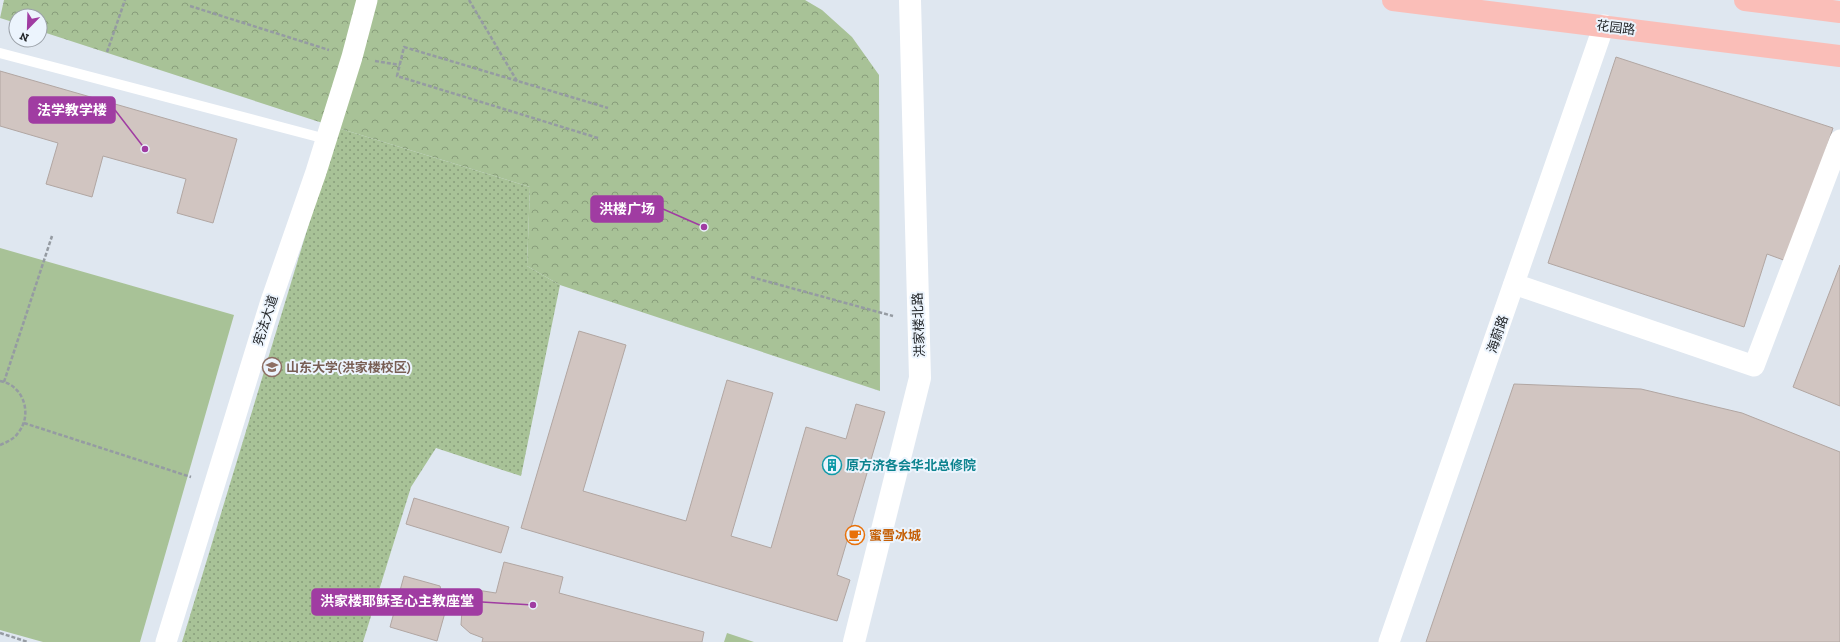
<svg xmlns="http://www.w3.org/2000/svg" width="1840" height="642" font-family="'Zilla Slab','Noto Sans SC',serif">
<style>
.grass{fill:#a8c297}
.park{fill:url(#park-crowns)}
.garden{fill:url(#garden-dots)}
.building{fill:#d1c5c1;stroke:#b1a6a2}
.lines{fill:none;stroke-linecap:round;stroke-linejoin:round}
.path{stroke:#959ba2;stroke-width:2.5;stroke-dasharray:4 2;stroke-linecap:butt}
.service{stroke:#fff;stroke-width:10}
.minor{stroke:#fff;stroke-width:21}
.tertiary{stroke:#fff;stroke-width:22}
.primary{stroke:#fabeb8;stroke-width:22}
.labels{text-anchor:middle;stroke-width:4;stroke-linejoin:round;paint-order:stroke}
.street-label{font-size:13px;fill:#222528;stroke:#ecf4fd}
.education-label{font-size:13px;font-weight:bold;fill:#785e54;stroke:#ecf4fd;text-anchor:start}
.culture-label{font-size:13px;font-weight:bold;fill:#0d838f;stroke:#ecf4fd;text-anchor:start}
.food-label{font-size:13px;font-weight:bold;fill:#c56008;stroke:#ecf4fd;text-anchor:start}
.leader{fill:none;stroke:#a03ca2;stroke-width:1.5}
.callout-dot{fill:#a03ca2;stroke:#ecf4fd;stroke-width:1.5}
.callout{fill:#a03ca2;stroke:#a03ca2;stroke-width:1.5}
.callout-label{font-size:14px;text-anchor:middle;font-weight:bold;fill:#fff}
</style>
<defs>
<pattern id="park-crowns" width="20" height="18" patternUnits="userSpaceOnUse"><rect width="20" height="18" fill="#a8c297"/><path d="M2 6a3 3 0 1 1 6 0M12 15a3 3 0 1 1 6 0" fill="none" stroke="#889d7b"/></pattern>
<pattern id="garden-dots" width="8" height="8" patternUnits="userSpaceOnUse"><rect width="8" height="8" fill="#a8c297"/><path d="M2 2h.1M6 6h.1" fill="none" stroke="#889d7b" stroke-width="1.8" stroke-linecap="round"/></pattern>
</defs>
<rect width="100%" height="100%" fill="#dfe7f0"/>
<g class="grass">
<path d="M0 248 234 315 140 642H43L0 630Z"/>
<path d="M727 633 754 642H724Z"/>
</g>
<path class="park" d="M4 0H805L822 10 852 37 879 75 880 391 560 285 527 266 530 187 338 128 40 31V16H16V23L0 18Z"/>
<path class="garden" d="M338 128 530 187 527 266 560 285 521 476 436 448 411 487 363 642H182Z"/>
<g class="building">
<path d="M1616 57 1833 128 1789 262 1767 254 1744 327 1548 263Z"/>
<path d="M0 71 237 139 213 223 177 213 186 179 103 156 92 197 46 184 58 143 0 126Z"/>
<path d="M1840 265V406L1793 387Z"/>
<path d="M579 331 626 345 583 491 686 521 727 380 773 393 731 536 771 548 806 427 846 439 856 404 885 412 837 575 850 580 837 621 521 528Z"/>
<path d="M1514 384 1641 389 1742 413 1840 452V642H1426Z"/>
<path d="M414 498 509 527 501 553 406 524Z"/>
<path d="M504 562 563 577 559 593 704 632 702 642H482L483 638 470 633 461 625 462 610 465 599 477 590 496 593Z"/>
<path d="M404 576 440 586 446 609 437 641 390 627Z"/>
</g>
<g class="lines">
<g class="path">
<path d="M469 0 517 81"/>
<path d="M190 6 329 50"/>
<path d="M107 52 125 0"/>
<path d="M375 61 400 65"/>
<path d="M598 138 397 76 404 47 608 108"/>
<path d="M751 277 893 316"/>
<path d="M0 381C24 385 33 415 18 433 14 439 7 442 0 445"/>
<path d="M4 382 52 236"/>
<path d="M24 423 191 477"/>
<path d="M0 633 28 642"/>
</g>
<path class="service" d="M0 53 326 139"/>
<g class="minor">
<path d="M1514 284 1754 366 1840 140"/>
<path d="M166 642 270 304 316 172 352 57 367 0"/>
<path d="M1389 642 1604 25"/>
</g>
<path class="tertiary" d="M854 642 920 378 910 0"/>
<g class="primary">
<path d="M1393 0 1840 56"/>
<path d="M1745 0 1840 12"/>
</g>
</g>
<defs>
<g id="university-ring" transform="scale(1)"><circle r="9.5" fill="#ecf4fd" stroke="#8d6e63" stroke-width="1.5"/><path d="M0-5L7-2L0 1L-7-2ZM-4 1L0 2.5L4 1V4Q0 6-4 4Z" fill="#8d6e63"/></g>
<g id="building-ring" transform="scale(1)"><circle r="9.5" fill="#ecf4fd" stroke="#0f9aa8" stroke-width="1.5"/><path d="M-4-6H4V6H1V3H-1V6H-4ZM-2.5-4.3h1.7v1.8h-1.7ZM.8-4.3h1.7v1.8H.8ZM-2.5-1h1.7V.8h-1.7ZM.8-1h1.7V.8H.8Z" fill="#0f9aa8"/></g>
<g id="cafe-ring" transform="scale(1)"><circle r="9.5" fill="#ecf4fd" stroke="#e8710a" stroke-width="1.5"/><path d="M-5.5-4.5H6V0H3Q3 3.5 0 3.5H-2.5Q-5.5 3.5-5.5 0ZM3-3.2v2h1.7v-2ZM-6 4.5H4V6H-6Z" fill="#e8710a"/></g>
</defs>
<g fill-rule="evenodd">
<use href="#university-ring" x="272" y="367"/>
<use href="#building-ring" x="832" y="465"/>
<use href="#cafe-ring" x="855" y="535"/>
</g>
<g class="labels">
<g class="street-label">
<text transform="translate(1616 27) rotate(7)" y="5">花园路</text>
<text transform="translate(265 320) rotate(-72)" y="5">宪法大道</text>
<text transform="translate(918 325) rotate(-92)" y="5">洪家楼北路</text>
<text transform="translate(1497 334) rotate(-71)" y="5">海蔚路</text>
</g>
<g class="education-label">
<text x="286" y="372">山东大学(洪家楼校区)</text>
</g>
<g class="culture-label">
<text x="846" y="470">原方济各会华北总修院</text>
</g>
<g class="food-label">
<text x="869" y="540">蜜雪冰城</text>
</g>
</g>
<path class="leader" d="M145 149L115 110M704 227L663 209M533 605L482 602"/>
<g class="callout-dot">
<circle cx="145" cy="149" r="4"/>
<circle cx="704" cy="227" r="4"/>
<circle cx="533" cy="605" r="4"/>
</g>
<g class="callout">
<rect x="29" y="97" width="86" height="26" rx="4"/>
<rect x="591" y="196" width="72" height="26" rx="4"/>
<rect x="312" y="589" width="170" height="26" rx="4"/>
</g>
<g class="callout-label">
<text x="72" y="115">法学教学楼</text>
<text x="627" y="214">洪楼广场</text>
<text x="397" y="606">洪家楼耶稣圣心主教座堂</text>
</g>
<g transform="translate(28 28) rotate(203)"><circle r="19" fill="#ecf4fd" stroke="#9ba1a8"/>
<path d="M0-3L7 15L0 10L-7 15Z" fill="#a03ca2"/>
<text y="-6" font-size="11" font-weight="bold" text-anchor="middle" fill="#222528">N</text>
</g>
</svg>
